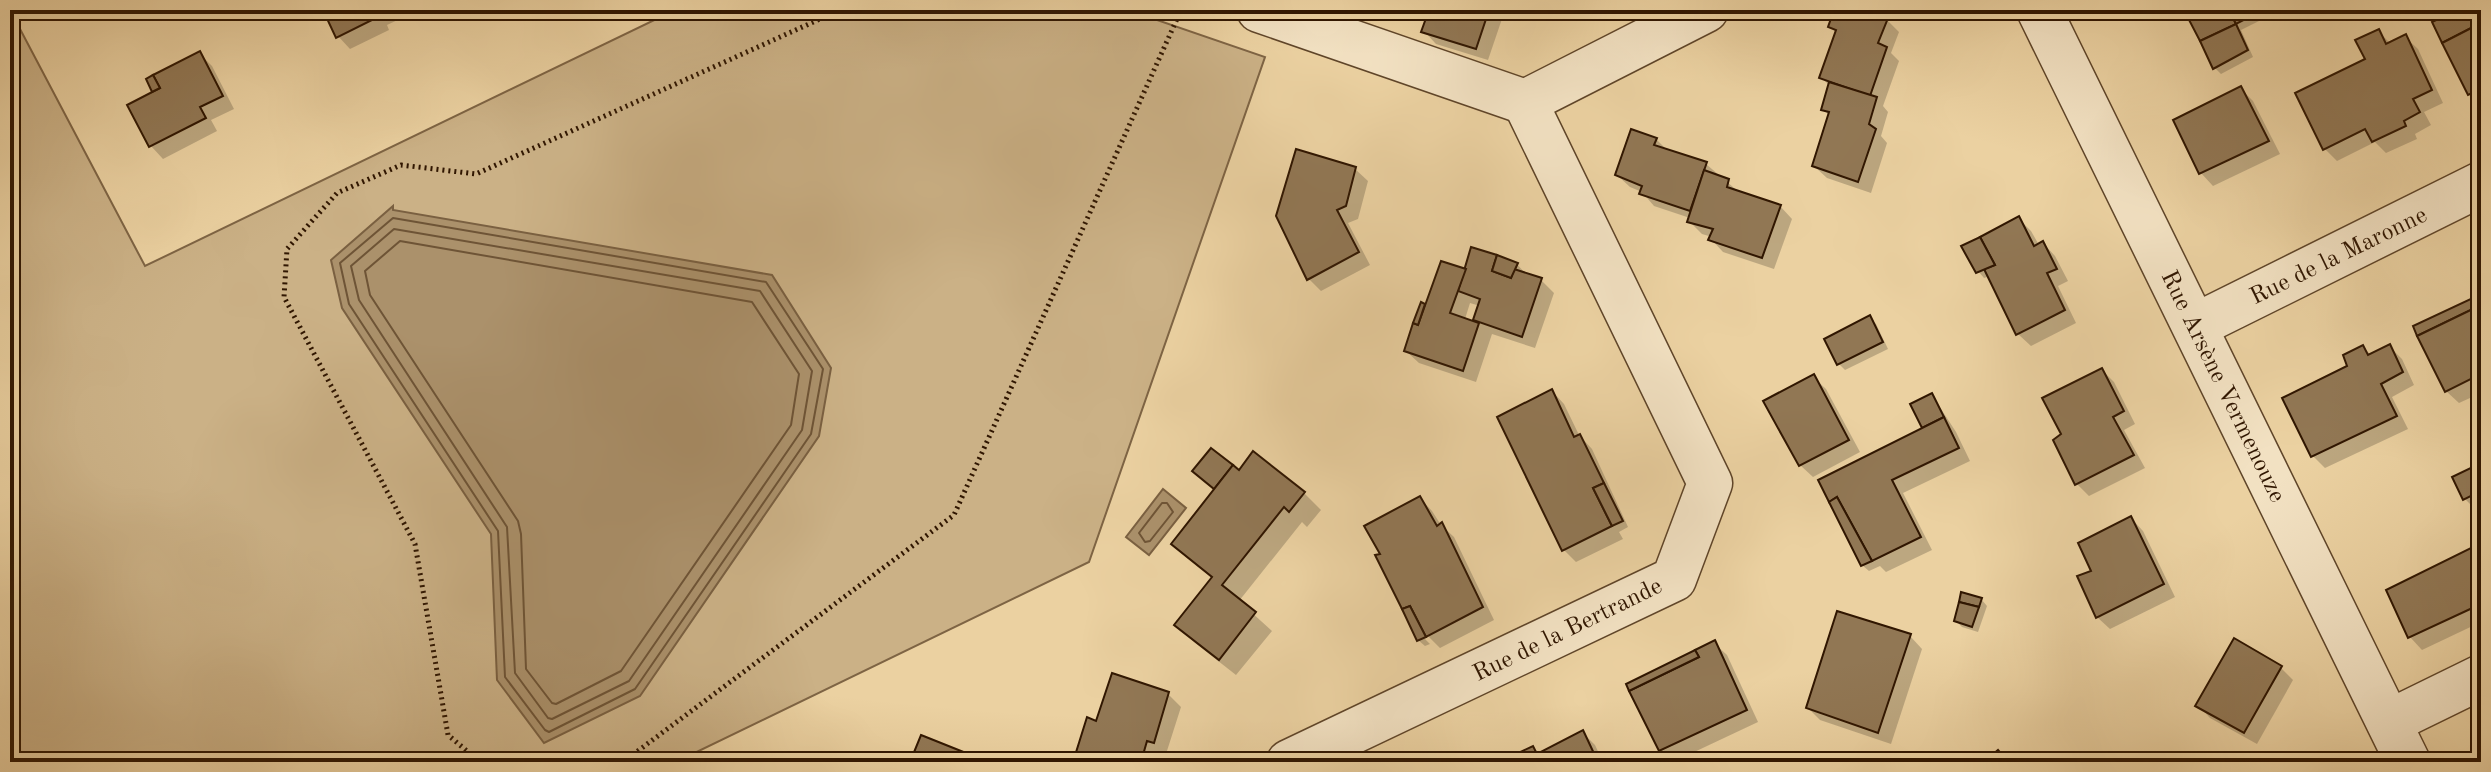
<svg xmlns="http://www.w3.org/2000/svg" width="2491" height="772" font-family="'Old Standard TT',serif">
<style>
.green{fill:#cbb186;stroke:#7e6444;stroke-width:2}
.water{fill:#ab916b;stroke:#7a6041;stroke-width:2}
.shadow{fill:#0003;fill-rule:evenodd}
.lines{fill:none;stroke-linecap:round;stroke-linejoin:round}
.shore{stroke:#6e5436;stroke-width:2}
.building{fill:#917754;stroke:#301601;stroke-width:2}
.minor-casing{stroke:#5f4529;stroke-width:47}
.path{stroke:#301601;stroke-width:5;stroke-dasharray:2 4;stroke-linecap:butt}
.minor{stroke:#f2e1c2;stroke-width:44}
.labels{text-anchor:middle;stroke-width:7;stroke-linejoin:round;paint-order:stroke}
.street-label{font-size:24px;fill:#301601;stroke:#f2e1c2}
</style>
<rect width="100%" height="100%" fill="#ebd1a1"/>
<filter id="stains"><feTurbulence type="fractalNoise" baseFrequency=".0025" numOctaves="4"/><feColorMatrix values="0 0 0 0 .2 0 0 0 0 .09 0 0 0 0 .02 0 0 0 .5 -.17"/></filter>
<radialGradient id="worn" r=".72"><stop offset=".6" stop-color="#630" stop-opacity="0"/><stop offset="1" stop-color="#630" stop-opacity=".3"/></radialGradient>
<path class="green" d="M10 10 145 266 675 10H1128L1265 57 1089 562 676 762H10Z"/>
<g class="water">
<path d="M393 206V210L772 275 831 368 819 436 640 696 544 743 497 680 491 534 342 308 331 260Z"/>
<path d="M1163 489 1186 508 1149 555 1126 537Z"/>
</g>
<g class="shadow">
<path d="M325 10H419L387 25 389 30 350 49 338 36Z"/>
<path d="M1431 10H1505L1488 60 1436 44 1424 31Z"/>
<path d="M1836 10H1858L1887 20 1899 32 1891 53 1899 61 1883 106 1888 112 1881 136 1887 143 1871 193 1827 178 1814 166 1830 116 1823 109 1830 86 1821 77 1837 33 1830 27Z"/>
<path d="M2206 10H2271L2273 14 2241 30 2253 57 2221 74 2215 68Z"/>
<path d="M2461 10H2479L2481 14V105L2470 94Z"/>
<path d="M2378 31 2391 44 2405 37 2418 49 2443 103 2424 112 2431 125 2415 134 2417 139 2386 153 2375 142 2337 161 2325 149 2368 60Z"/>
<path d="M199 53 212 66 234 109 211 120 217 131 163 159 151 146 130 106 155 92 148 79Z"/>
<path d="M2240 88 2253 101 2280 154 2213 186 2201 173Z"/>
<path d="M1656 139 1669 152 1706 164 1740 193 1780 206 1792 219 1774 269 1723 252 1711 239 1712 237 1702 234 1689 221 1690 218 1654 206 1642 192 1630 187 1617 175Z"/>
<path d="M1355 169 1368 181 1358 219 1348 223 1370 265 1321 291 1309 279 1278 216Z"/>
<path d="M2019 219 2031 231 2039 245 2043 243 2055 256 2068 281 2058 286 2076 323 2031 346 2018 334 1990 276 1984 278 1978 271Z"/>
<path d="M1517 264 1523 271 1522 274 1541 280 1554 293 1535 348 1492 334 1476 382 1419 363 1406 351 1424 305 1427 308 1466 271ZM1470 303 1480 306 1474 323 1465 319Z"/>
<path d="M2481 296V393L2459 403 2446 391 2415 327Z"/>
<path d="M1870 318 1876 324 1888 349 1845 370 1839 364Z"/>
<path d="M2389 346 2402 359 2414 385 2392 397 2408 429 2325 468 2313 456 2350 367 2363 347 2372 356Z"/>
<path d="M2102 370 2114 382 2135 424 2124 430 2145 468 2089 496 2076 483 2064 434Z"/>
<path d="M1813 377 1826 389 1860 452 1813 477 1800 465Z"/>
<path d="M1552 391 1564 404 1579 435 1592 449 1628 527 1619 532 1623 539 1576 562 1564 550Z"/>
<path d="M1932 395 1956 432 1970 461 1903 493 1932 550 1886 572 1880 566 1869 571 1862 565 1820 481 1924 429Z"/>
<path d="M1211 451 1239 473 1304 493 1321 510 1307 527 1302 522 1239 601 1272 631 1236 675 1194 642 1177 625 1213 579 1174 544 1216 489 1201 477Z"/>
<path d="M2481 465V500L2471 505 2465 499Z"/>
<path d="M1420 498 1432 511 1441 525 1454 537 1494 620 1440 648 1427 635H1421L1430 644 1425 646 1418 640Z"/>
<path d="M2131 518 2143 531 2175 597 2110 629 2097 617 2094 572Z"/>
<path d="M2481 545V622L2422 650 2410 637 2388 591Z"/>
<path d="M1981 599 1987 606 1978 632 1962 627 1956 621Z"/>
<path d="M1910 636 1922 649 1891 744 1820 720 1808 708Z"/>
<path d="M1714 643 1727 655 1758 722 1673 762 1661 750 1629 685Z"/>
<path d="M2281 668 2293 680 2257 744 2210 718 2198 705Z"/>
<path d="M1168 694 1181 707 1166 754 1159 752 1156 762H1075L1098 724Z"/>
<path d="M1583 733 1595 745 1603 762H1504L1533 748 1539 755Z"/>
</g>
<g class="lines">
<g class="shore">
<path d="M393 218 766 282 823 369 811 434 635 689 549 732 545 730 505 677 498 531 349 304 340 263Z"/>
<path d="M394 229 760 291 812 371 802 430 629 681 552 719 548 718 515 673 507 527 359 300 351 266Z"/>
<path d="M400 241 752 302 799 374 791 425 621 671 556 704 552 703 526 669 521 534 518 521 370 295 365 271Z"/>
<path d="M1162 503H1167L1173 512 1150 541 1145 542 1139 533Z"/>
</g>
</g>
<g class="building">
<path d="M323 10H381L376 12 378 17 336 38Z"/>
<path d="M1429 10H1489L1476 49 1421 32Z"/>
<path d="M1834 10H1864L1888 18 1878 43 1887 47 1870 96 1819 78 1836 30 1828 27Z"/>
<path d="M2199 10H2229L2236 24 2200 41 2187 16Z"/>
<path d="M2229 10H2263L2236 24Z"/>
<path d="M2457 10H2477L2481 23 2442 43 2432 22Z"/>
<path d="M2481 23V89L2468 95 2442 43Z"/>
<path d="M2236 24 2248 50 2213 69 2200 41Z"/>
<path d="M2379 29 2386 44 2406 34 2432 90 2413 99 2420 112 2404 121 2406 126 2372 142 2365 129 2323 150 2295 93 2365 59 2355 40Z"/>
<path d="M200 51 223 96 200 107 206 118 149 147 127 105 160 88 153 75Z"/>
<path d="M153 75 160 88 152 92 146 79Z"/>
<path d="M1829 82 1877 97 1869 124 1876 129 1858 182 1812 166 1829 112 1821 110Z"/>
<path d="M2241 86 2269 141 2199 174 2173 120Z"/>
<path d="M1631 129 1657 138 1654 145 1707 162 1690 211 1639 194 1642 186 1615 175Z"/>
<path d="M1296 149 1356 167 1346 206 1337 210 1359 252 1307 280 1276 216Z"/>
<path d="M1704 170 1729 179 1727 187 1781 205 1762 258 1708 240 1713 229 1687 222Z"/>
<path d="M2019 216 2034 246 2043 241 2057 269 2047 273 2065 310 2016 335 1984 269 1995 265 1980 237Z"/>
<path d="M1980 237 1995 265 1976 273 1961 246Z"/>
<path d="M1471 247 1497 255 1492 271 1511 278 1514 269 1542 278 1522 337 1473 320 1480 299 1458 291Z"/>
<path d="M1497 255 1518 263 1511 278 1492 271Z"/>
<path d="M1441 261 1466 269 1450 313 1479 323 1463 371 1404 351 1413 323 1418 325Z"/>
<path d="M2477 296 2481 305 2417 336 2413 326Z"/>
<path d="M1421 302 1425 304 1418 325 1413 323Z"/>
<path d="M2481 305V374L2445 392 2417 336Z"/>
<path d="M1870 315 1883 342 1837 365 1824 339Z"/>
<path d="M2390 344 2403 372 2381 384 2397 416 2311 457 2282 398 2347 366 2343 355 2363 345 2368 355Z"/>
<path d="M2102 368 2124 411 2113 417 2134 455 2075 485 2053 440 2061 434 2042 398Z"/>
<path d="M1814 374 1849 440 1799 466 1763 401Z"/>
<path d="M1552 389 1574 437 1580 434 1604 483 1593 488 1612 526 1562 551 1497 417Z"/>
<path d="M1932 393 1944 417 1922 428 1910 404Z"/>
<path d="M1944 417 1959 448 1892 480 1921 537 1872 561 1837 497 1829 502 1818 480Z"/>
<path d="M1211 448 1233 465 1214 489 1192 471Z"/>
<path d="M1253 451 1305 492 1289 512 1284 507 1222 585 1256 612 1219 660 1174 625 1212 577 1171 544 1233 465 1239 470Z"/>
<path d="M2481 463V491L2463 500 2452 477Z"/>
<path d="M1604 483 1623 521 1612 526 1593 488Z"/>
<path d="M1420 496 1437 526 1442 522 1483 607 1426 637 1410 606 1402 609 1375 555 1380 554 1364 526Z"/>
<path d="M1837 497 1872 561 1861 566 1829 502Z"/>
<path d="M2131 516 2164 584 2096 618 2077 576 2091 571 2078 543Z"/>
<path d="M2481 543V604L2408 638 2386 590Z"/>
<path d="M1961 592 1982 598 1979 607 1959 602Z"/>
<path d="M1959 602 1979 607 1972 627 1954 621Z"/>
<path d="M1410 606 1426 637 1417 641 1402 609Z"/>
<path d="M1837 611 1911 634 1878 733 1806 708Z"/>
<path d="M2234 638 2282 666 2244 733 2195 706Z"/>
<path d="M1715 640 1747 710 1659 751 1629 691 1699 657 1695 650Z"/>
<path d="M1695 650 1699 657 1629 691 1626 684Z"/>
<path d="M1112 673 1169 692 1154 743 1147 741 1141 762H1073L1087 717 1096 721Z"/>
<path d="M1583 730 1598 762H1499L1533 746 1537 754Z"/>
<path d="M921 735 986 761V762H910Z"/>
<path d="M1998 750 2008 762H1984Z"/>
</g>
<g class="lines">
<g class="minor-casing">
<g id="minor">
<path d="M1259 10 1525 102"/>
<path d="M2039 10 2408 762"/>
<path d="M1525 102 1706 10"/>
<path d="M2195 326 2481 184"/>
<path d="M2389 722 2481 677"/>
<path d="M1289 762 1674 579 1710 483 1525 102"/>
</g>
</g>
<g class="path">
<path d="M480 762 448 735 415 544 284 297 287 249 337 193 401 165 476 174 840 10"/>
<path d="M623 762 954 515 1181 10"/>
</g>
<use href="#minor" class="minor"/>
</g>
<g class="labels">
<g class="street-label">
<text transform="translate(2338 255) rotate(-26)" y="8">Rue de la Maronne</text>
<text transform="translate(2224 386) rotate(64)" y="8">Rue Arsène Vermenouze</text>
<text transform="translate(1567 629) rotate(-26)" y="8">Rue de la Bertrande</text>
</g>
</g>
<rect width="2491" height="772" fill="none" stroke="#ebd1a1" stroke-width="40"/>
<rect x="12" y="12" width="2467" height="748" fill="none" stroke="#301601" stroke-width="4"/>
<rect x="20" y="20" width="2451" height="732" fill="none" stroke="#301601" stroke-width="2"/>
<rect width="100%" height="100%" filter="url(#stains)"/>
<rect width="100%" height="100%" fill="url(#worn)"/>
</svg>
